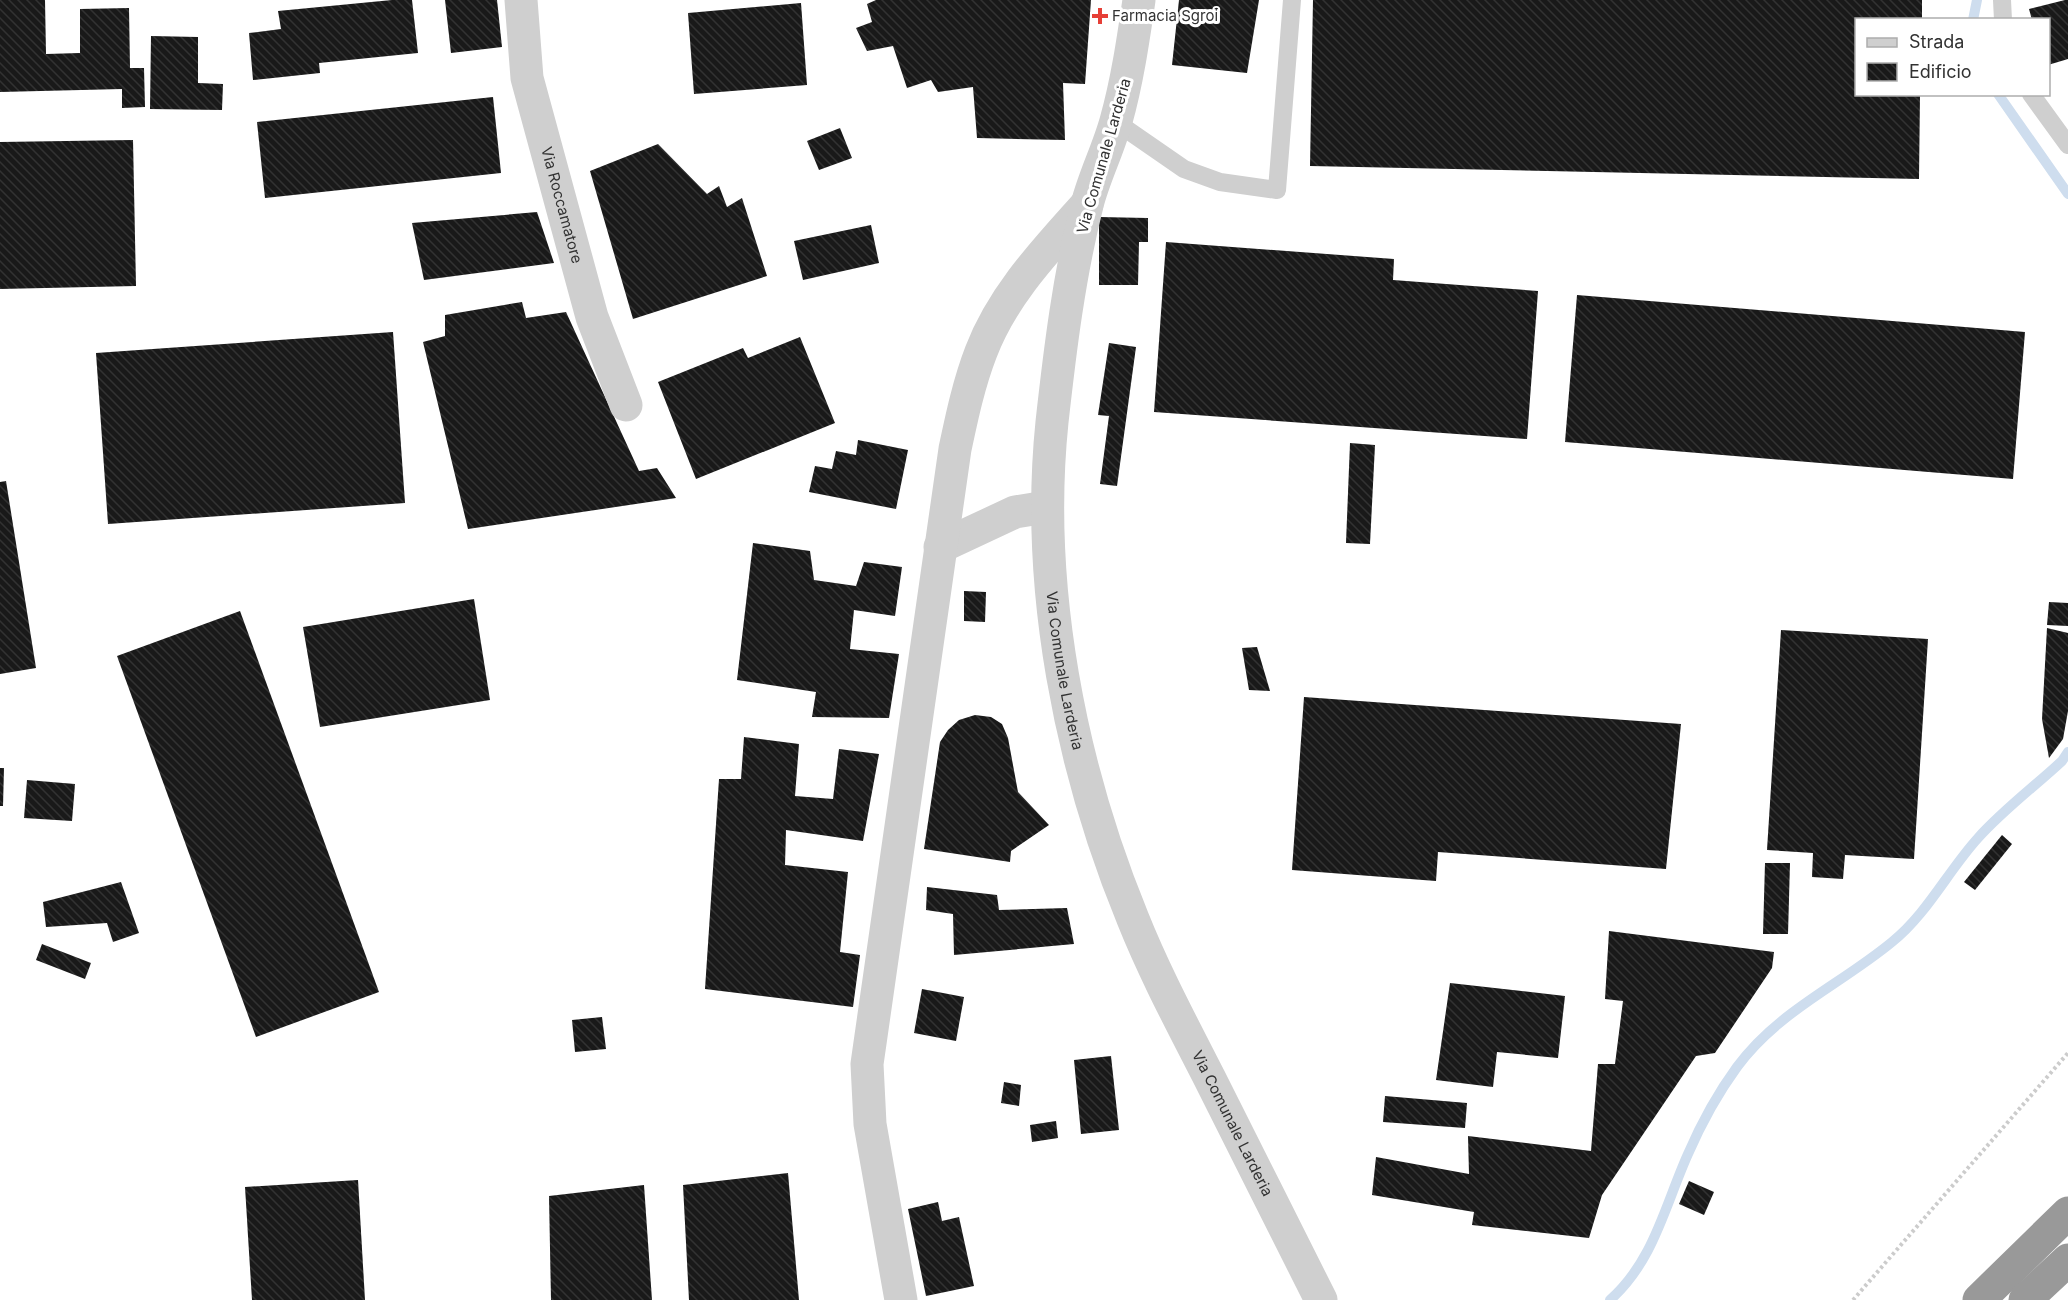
<svg xmlns="http://www.w3.org/2000/svg" width="2068" height="1300" font-family="Inter,sans-serif">
<style>
.lines{fill:none;stroke-linecap:round;stroke-linejoin:round}
.stream{stroke:#ceddee;stroke-width:10}
.building{fill:url(#building-back-hatch)}
.path{stroke:#ccc;stroke-width:4;stroke-dasharray:3 3;stroke-linecap:butt}
.service{stroke:#cfcfcf;stroke-width:18}
.minor{stroke:#cfcfcf;stroke-width:33}
.tertiary{stroke:#cfcfcf;stroke-width:33}
.motorway{stroke:#999;stroke-width:33}
.poi-dot{fill:#e63f37;stroke:#fff;stroke-width:2}
.labels{text-anchor:middle;stroke-width:6;stroke-linejoin:round;paint-order:stroke}
.poi-label{font-size:15px;fill:#323232;stroke:#fff;text-anchor:start}
.street-label{font-size:15px;fill:#323232;stroke:#fff}
</style>
<defs>
<pattern id="building-back-hatch" width="6" height="6" patternUnits="userSpaceOnUse" patternTransform="scale(1.5)"><rect width="6" height="6" fill="#191919"/><path d="M-1 5l2 2M0 0l6 6M5-1l2 2" fill="none" stroke="#323232"/></pattern>
</defs>
<rect width="100%" height="100%" fill="#fff"/>
<g class="lines">
<g class="stream">
<path d="M1973 20 1977 0"/>
<path d="M1998 94 2068 194"/>
<path d="M1610 1300C1654 1261 1665 1205 1688 1154 1701 1124 1718 1093 1737 1067 1778 1011 1840 985 1892 942 1927 914 1948 871 1978 838 2003 810 2034 787 2062 761L2068 752"/>
</g>
</g>
<g class="building">
<path d="M0 0H45L46 54 80 53V9L129 8 130 68H144L145 107 122 108V89L0 92Z"/>
<path d="M392 0H412L418 53 319 63 320 73 253 80 249 33 281 29 278 11Z"/>
<path d="M445 0H497L502 47 451 53Z"/>
<path d="M876 0H1091L1085 84 1063 83 1065 140 977 138 973 87 938 92 931 80 907 88 893 46 867 51 856 28 872 22 867 4Z"/>
<path d="M1179 0H1259L1247 73 1172 65Z"/>
<path d="M1313 0H1922V20H1856V94H1920L1919 179 1310 166Z"/>
<path d="M2065 0H2068V59L2048 65V20H2032L2029 9Z"/>
<path d="M801 3 807 85 694 94 688 13Z"/>
<path d="M151 36 198 37V83L223 84 222 110 150 109Z"/>
<path d="M493 97 501 173 265 198 257 122Z"/>
<path d="M840 128 852 158 819 170 807 141Z"/>
<path d="M133 140 136 286 0 289V142Z"/>
<path d="M658 144 707 194 719 186 727 207 742 198 767 276 633 319 590 171Z"/>
<path d="M537 212 554 263 424 280 412 223Z"/>
<path d="M1099 217 1148 218V242H1139L1138 285H1099Z"/>
<path d="M871 225 879 263 803 280 794 241Z"/>
<path d="M1166 242 1394 259 1393 280 1538 291 1527 439 1154 412Z"/>
<path d="M1577 295 2025 332 2013 479 1565 442Z"/>
<path d="M522 302 526 318 566 312 639 471 657 468 676 498 468 529 423 342 445 336V315Z"/>
<path d="M393 332 405 503 108 524 96 353Z"/>
<path d="M800 337 835 423 696 479 658 382 743 348 748 358Z"/>
<path d="M1109 343 1136 347 1117 486 1100 484 1109 416 1098 415Z"/>
<path d="M858 440 908 450 896 509 809 492 815 466 832 469 836 451 856 455Z"/>
<path d="M1350 443 1375 445 1370 544 1346 543Z"/>
<path d="M6 481 36 668 0 674V482Z"/>
<path d="M753 543 810 551 814 580 856 586 864 562 902 567 895 616 854 610 850 649 899 654 889 718 812 717 816 692 737 680Z"/>
<path d="M964 591 986 592 985 622 964 621Z"/>
<path d="M474 599 490 700 320 727 303 627Z"/>
<path d="M2049 602 2068 603V626L2047 625Z"/>
<path d="M240 611 379 992 256 1037 117 656Z"/>
<path d="M2047 628 2068 633V711L2063 739 2049 758 2042 719Z"/>
<path d="M1781 630 1928 639 1914 859 1845 855 1843 879 1812 877 1813 853 1767 850Z"/>
<path d="M1257 647 1270 691 1249 690 1242 648Z"/>
<path d="M1304 697 1681 724 1666 869 1438 852 1436 881 1292 870Z"/>
<path d="M975 715 991 717 1002 724 1008 738 1018 792 1049 825 1011 851 1010 862 924 849 940 742 948 730 959 720Z"/>
<path d="M744 737 799 744 795 796 833 799 839 749 879 754 863 841 786 830 785 865 848 872 840 952 860 955 853 1007 705 989 719 779H741Z"/>
<path d="M0 768H4L3 806H0Z"/>
<path d="M27 780 75 784 72 821 24 818Z"/>
<path d="M2002 835 2012 844 1975 890 1964 882Z"/>
<path d="M1765 863H1790L1788 934H1763Z"/>
<path d="M121 882 139 933 113 942 107 923 46 927 43 902Z"/>
<path d="M927 887 997 895 999 910 1067 908 1074 944 954 955 953 914 926 910Z"/>
<path d="M1609 931 1774 952 1772 968 1715 1053 1696 1056 1602 1195 1589 1238 1472 1225 1474 1212 1372 1195 1376 1157 1469 1174 1468 1136 1591 1151 1598 1064H1615L1623 1001 1605 999Z"/>
<path d="M42 944 91 963 85 979 36 960Z"/>
<path d="M1450 983 1565 996 1558 1058 1497 1052 1493 1087 1436 1080Z"/>
<path d="M922 989 964 997 956 1041 914 1033Z"/>
<path d="M602 1017 606 1049 575 1052 572 1020Z"/>
<path d="M1111 1056 1119 1130 1081 1134 1074 1060Z"/>
<path d="M1004 1082 1021 1085 1019 1106 1001 1103Z"/>
<path d="M1385 1096 1467 1103 1465 1128 1383 1122Z"/>
<path d="M1056 1121 1058 1138 1032 1142 1030 1125Z"/>
<path d="M788 1173 799 1300H689L683 1185Z"/>
<path d="M358 1180 365 1300H252L245 1187Z"/>
<path d="M1689 1181 1714 1192 1704 1215 1679 1204Z"/>
<path d="M644 1185 652 1300H551L549 1196Z"/>
<path d="M938 1202 942 1221 959 1217 974 1286 926 1296 908 1209Z"/>
</g>
<g class="lines">
<path class="path" d="M1853 1300 2068 1053"/>
<g class="service">
<path d="M2002 0 2003 20"/>
<path d="M2031 94 2068 145"/>
<path d="M1116 122 1184 169 1220 182 1277 190 1292 0"/>
</g>
<g class="minor">
<path id="s1" d="M521 0 527 78 592 317 626 405"/>
<path d="M940 547 1015 512 1046 507"/>
<path d="M901 1300 870 1124 867 1064 955 449C962 416 969 383 981 352 1003 294 1047 249 1087 204"/>
</g>
<path class="tertiary" id="s2" d="M1139 0C1133 41 1127 82 1116 121 1108 150 1094 177 1087 205 1069 276 1060 350 1052 422 1035 587 1070 766 1133 919 1155 974 1183 1026 1210 1079 1247 1153 1284 1226 1321 1300"/>
<g class="motorway">
<path d="M1979 1300 2068 1213"/>
<path d="M2025 1300 2068 1260"/>
</g>
</g>
<path class="poi-dot" d="M1097 7h6v6h6v6h-6v6h-6v-6h-6v-6h6z"/>
<g class="labels">
<g class="poi-label">
<text x="1112" y="21">Farmacia Sgroi</text>
</g>
<g class="street-label">
<text transform="translate(1104 156) rotate(-74)" y="5">Via Comunale Larderia</text>
<text dy="5" stroke="none"><textPath href="#s1" startOffset="210">Via Roccamatore</textPath></text>
<text dy="5" stroke="none"><textPath href="#s2" startOffset="682">Via Comunale Larderia</textPath></text>
<text dy="5" stroke="none"><textPath href="#s2" startOffset="1168">Via Comunale Larderia</textPath></text>
</g>
</g>
<rect x="1855" y="18" width="195" height="78" fill="#ffffff" stroke="#adadad" stroke-width="1.5"/>
<rect x="1867" y="38" width="30" height="9" fill="#cfcfcf" stroke="#adadad" stroke-width="1.5"/>
<text x="1909" y="48" font-size="18" fill="#323232">Strada</text>
<rect x="1867" y="63" width="30" height="18" fill="url(#building-back-hatch)" stroke="#adadad" stroke-width="1.5"/>
<text x="1909" y="78" font-size="18" fill="#323232">Edificio</text>
</svg>
